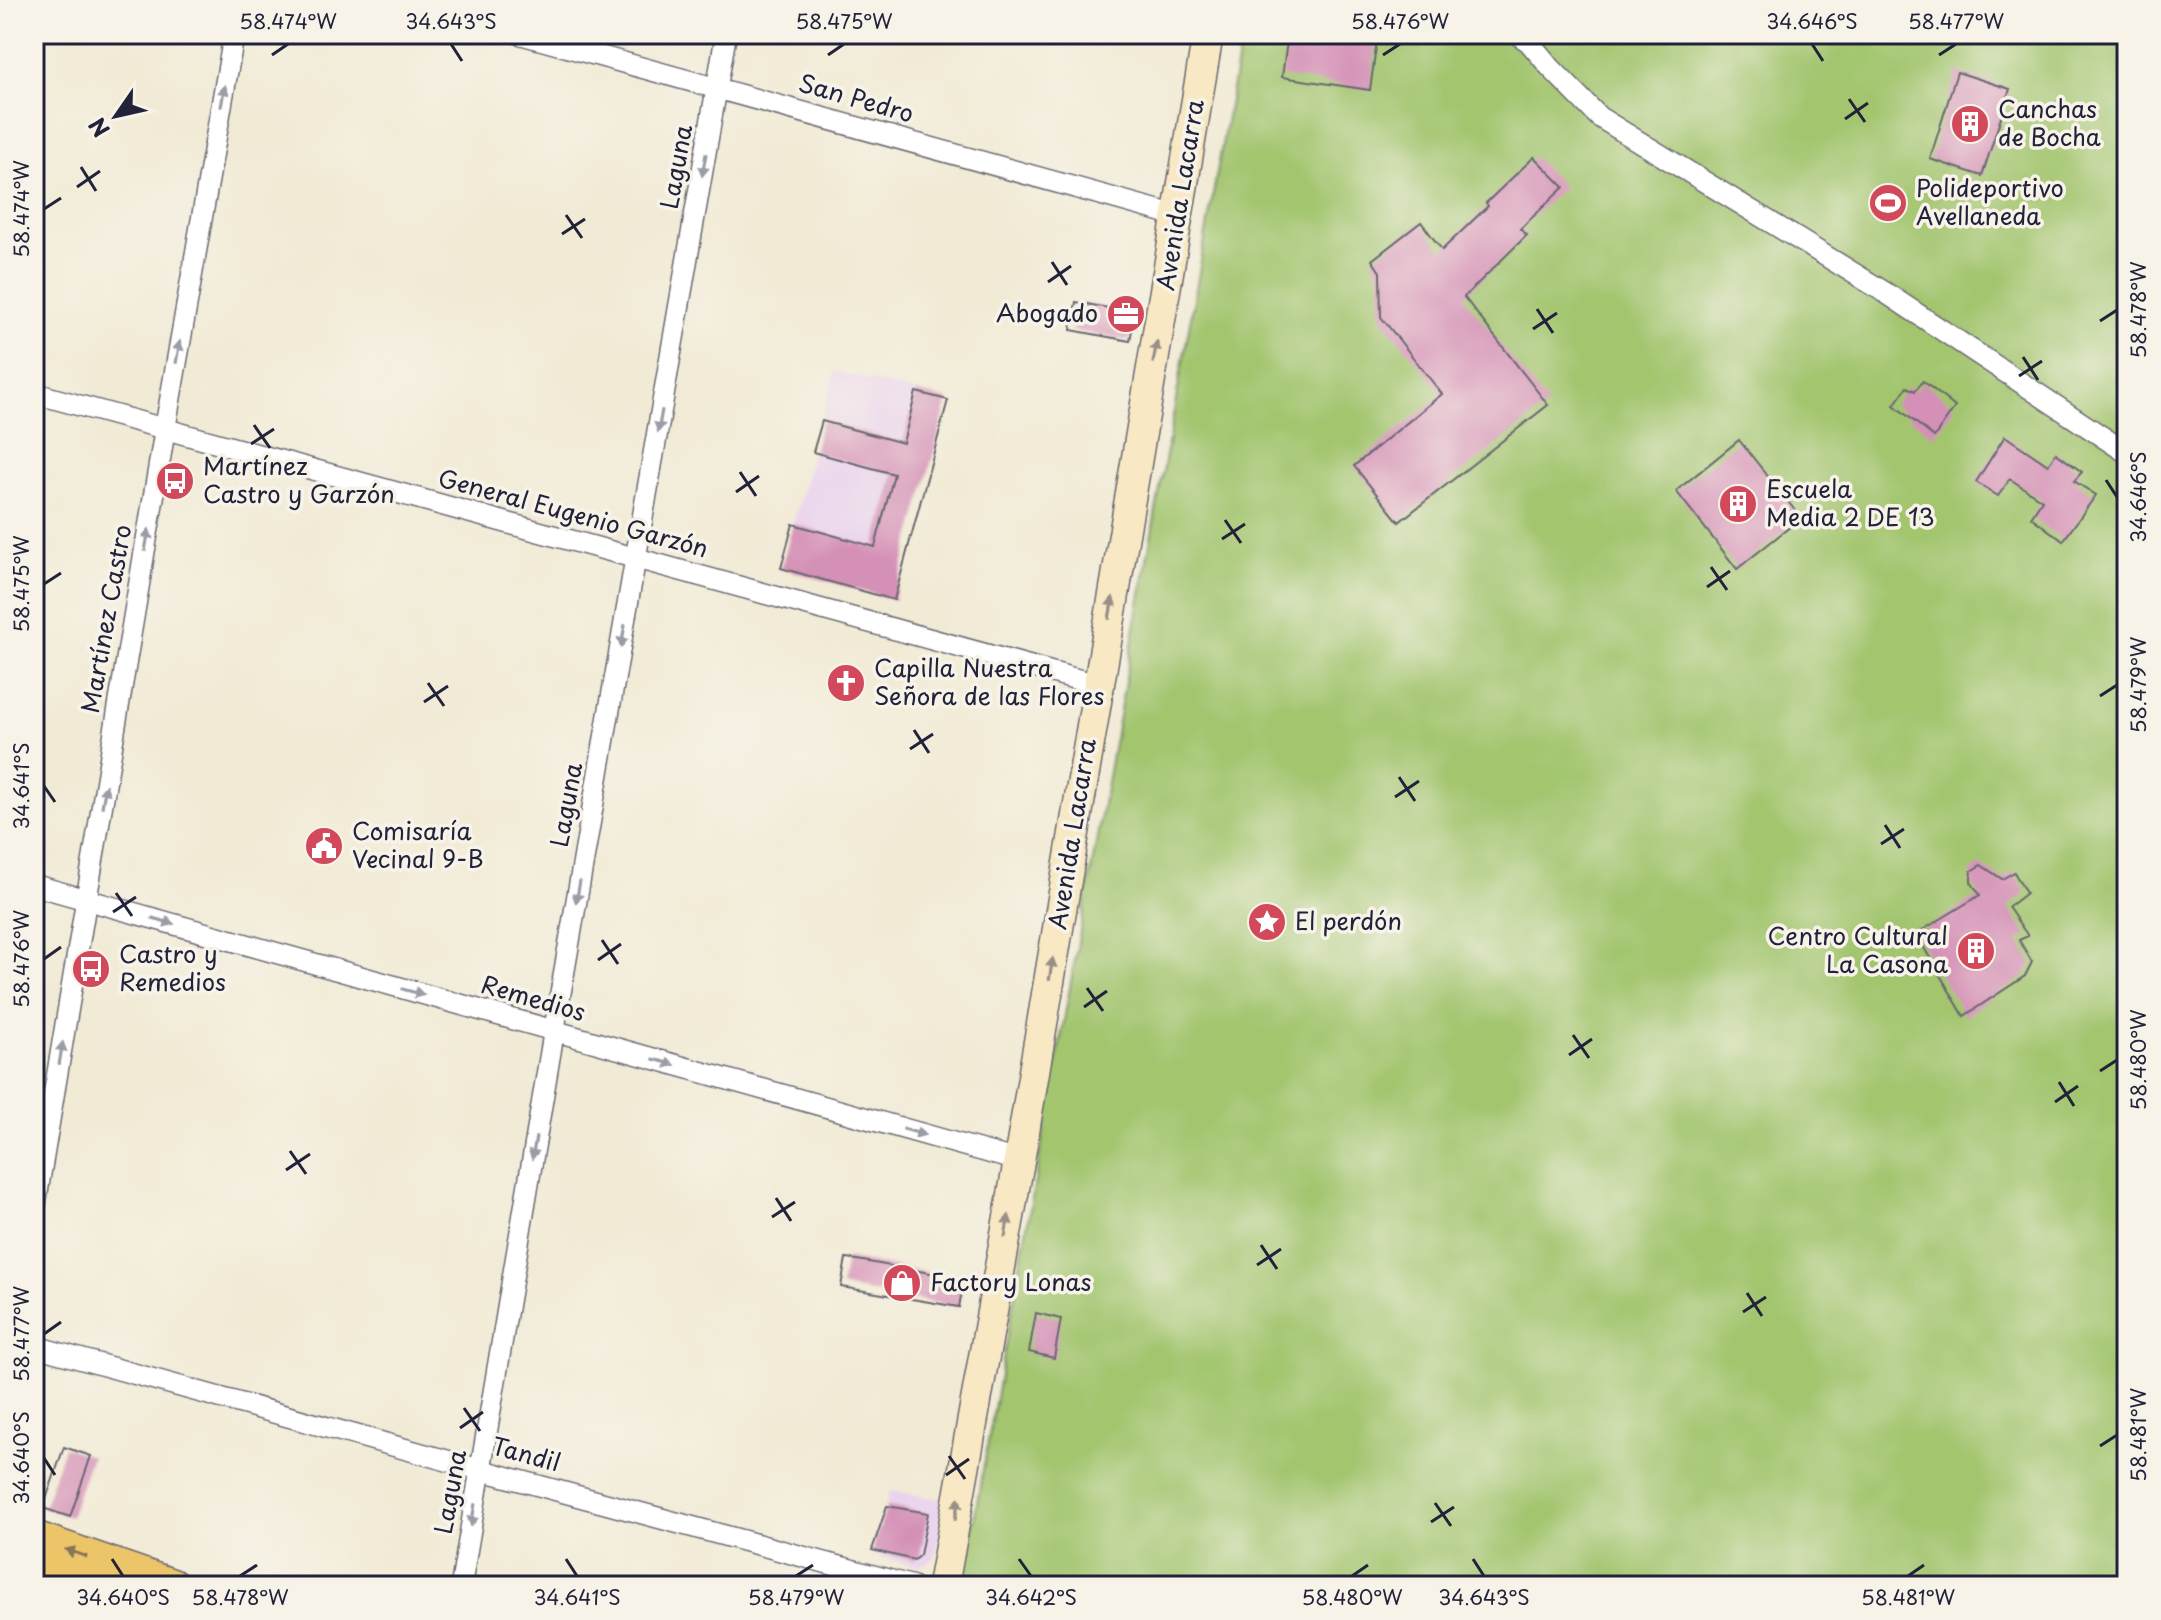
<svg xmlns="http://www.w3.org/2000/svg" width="2161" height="1620" font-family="'Playpen Sans',sans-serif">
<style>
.built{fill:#e9d2ee}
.green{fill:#a2c56e;stroke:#627454;stroke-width:2}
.building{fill:#d490b6}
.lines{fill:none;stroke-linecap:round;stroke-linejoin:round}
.street-casing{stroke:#6a6871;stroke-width:23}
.secondary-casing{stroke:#6a6871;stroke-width:33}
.primary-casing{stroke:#6a6871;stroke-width:37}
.street{stroke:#fff;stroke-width:20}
.secondary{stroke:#f8e8c3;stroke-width:30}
.primary{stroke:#edc569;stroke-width:34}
.oneway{fill:#9c9ca7}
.oneway2{fill:#988f86}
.oneway3{fill:#887452}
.ticks{fill:none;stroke:#22223b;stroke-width:3}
.labels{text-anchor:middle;stroke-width:7;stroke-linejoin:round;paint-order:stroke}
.street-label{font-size:24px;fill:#22223b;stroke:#f7f3e8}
.poi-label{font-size:24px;fill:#22223b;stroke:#f7f3e8;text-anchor:start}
.neatline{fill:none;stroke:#22223b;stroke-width:3}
.ticks-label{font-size:20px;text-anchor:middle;fill:#22223b}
</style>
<rect width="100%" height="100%" fill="#f7f3e8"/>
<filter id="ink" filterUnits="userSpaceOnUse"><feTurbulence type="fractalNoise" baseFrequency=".0125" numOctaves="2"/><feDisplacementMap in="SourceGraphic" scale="16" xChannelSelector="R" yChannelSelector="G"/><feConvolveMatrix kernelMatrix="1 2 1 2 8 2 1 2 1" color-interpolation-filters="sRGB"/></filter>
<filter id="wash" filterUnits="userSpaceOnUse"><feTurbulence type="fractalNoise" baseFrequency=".006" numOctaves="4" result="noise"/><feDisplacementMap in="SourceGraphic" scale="32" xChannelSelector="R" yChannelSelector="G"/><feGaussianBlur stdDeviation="1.8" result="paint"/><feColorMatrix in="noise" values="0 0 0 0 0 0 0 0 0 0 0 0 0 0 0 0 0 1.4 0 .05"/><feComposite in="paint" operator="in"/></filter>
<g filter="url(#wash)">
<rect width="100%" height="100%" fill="#f1ead5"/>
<g class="built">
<path d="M835 372 948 400 894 600 781 568Z"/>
<path d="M890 1491 947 1500 934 1558 927 1563 919 1566 912 1565 872 1554Z"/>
</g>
<path class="green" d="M1242 34H2127V1586H962Z"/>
<g id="blocks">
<g class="building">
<path d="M1288 34H1348V36L1377 40 1370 90 1282 77Z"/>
<path d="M1957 72 2010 89 1982 176 1930 159Z"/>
<path d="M1534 157 1564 187 1520 229 1527 235 1464 297 1548 405 1399 522 1354 466 1442 394 1381 317 1380 272 1372 260 1421 222 1442 250 1488 206 1486 203Z"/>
<path d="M1076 302 1135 313 1130 341 1071 330Z"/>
<path d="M1923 381 1955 407 1934 437 1894 405 1907 387 1915 391Z"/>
<path d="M916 392 948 400 894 600 781 568 793 524 875 547 894 474 813 452 822 421 903 443Z"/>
<path d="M2005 436 2048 465 2056 453 2082 472 2074 481 2096 495 2063 541 2031 517 2042 500 2010 479 1998 496 1976 482Z"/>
<path d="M1739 440 1801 518 1737 569 1676 491Z"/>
<path d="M1981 865 2002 879 2014 872 2026 893 2008 907 2028 936 2019 940 2032 962 2025 976 1964 1016 1916 934 1980 895 1971 882V871Z"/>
<path d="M846 1258 964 1279 959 1307 841 1287Z"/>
<path d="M1036 1313 1061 1319 1054 1358 1029 1352Z"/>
<path d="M64 1447 91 1456 70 1517 43 1508Z"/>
<path d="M887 1506 928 1513 920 1555 914 1560 872 1550Z"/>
</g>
</g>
</g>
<g filter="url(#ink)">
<use href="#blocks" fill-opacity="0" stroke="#6a6871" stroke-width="2"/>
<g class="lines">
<g class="street-casing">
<g id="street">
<path d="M520 34 1178 216"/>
<path d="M1517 34 1529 42 1550 67 1599 117 1886 293 2127 453"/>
<path d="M34 393 1098 685"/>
<path d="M34 885 1019 1161"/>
<path d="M34 1213 165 429 234 34"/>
<path d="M34 1346 481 1470 912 1586"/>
<path d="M461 1586 554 1031 726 34"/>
</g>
</g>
<g class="secondary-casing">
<path id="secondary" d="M943 1586 1019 1161 1208 34"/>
</g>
<g class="primary-casing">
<g id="primary">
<path d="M34 1538 172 1586"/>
<path d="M34 1572 76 1586"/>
</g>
</g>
<use href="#street" class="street"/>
<use href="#secondary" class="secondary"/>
<use href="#primary" class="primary"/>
</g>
<defs><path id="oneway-solid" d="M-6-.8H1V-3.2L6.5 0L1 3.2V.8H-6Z" transform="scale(2)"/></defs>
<g class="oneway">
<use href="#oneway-solid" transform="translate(223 96) rotate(-80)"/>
<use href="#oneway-solid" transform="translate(704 165) rotate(100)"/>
<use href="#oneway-solid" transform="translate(178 352) rotate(-80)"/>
<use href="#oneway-solid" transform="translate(660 421) rotate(100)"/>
<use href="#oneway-solid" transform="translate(147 540) rotate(-80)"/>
<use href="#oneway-solid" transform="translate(623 636) rotate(100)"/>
<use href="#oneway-solid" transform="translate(104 796) rotate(-80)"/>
<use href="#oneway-solid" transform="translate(578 892) rotate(100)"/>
<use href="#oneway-solid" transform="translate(163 921) rotate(16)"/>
<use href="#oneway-solid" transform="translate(413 992) rotate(16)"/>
<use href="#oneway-solid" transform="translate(61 1053) rotate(-81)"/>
<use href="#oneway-solid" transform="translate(664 1062) rotate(16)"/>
<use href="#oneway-solid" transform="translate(914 1132) rotate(16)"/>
<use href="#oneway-solid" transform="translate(534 1148) rotate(100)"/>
<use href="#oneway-solid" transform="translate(473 1515) rotate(100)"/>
</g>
<g class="oneway2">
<use href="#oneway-solid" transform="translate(1155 352) rotate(-80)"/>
<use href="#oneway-solid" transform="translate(1111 608) rotate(-80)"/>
<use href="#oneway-solid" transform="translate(1051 969) rotate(-81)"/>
<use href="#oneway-solid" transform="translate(1007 1226) rotate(-80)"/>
<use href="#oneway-solid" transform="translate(957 1509) rotate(-80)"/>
</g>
<use class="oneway3" href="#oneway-solid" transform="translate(76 1553) rotate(-161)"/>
</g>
<path class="ticks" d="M451 44 462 61M1812 44 1823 61M272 55 288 44M828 55 844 44M1383 55 1400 44M1939 55 1956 44M1849 99 1865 122M1845 119 1868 103M81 167 96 191M77 187 100 171M44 209 61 198M566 215 582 238M562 234 585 219M1052 262 1067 285M1048 282 1071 266M1537 309 1553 333M2100 321 2117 310M1533 329 1557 313M2023 357 2038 380M2019 376 2042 361M254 425 270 448M251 444 274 429M740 472 756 496M2106 480 2117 497M736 492 759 476M1225 520 1241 543M1222 539 1245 524M1711 567 1727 590M44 584 61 573M1707 587 1730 571M428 683 444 706M2100 696 2117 685M424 702 448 686M914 730 929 753M910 749 933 734M1399 777 1415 801M44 786 55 802M1395 797 1419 781M1885 825 1900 848M1881 844 1904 829M116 893 132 916M113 912 136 897M602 940 618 964M44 959 61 947M598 960 621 944M1087 988 1103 1011M1084 1007 1107 991M1573 1035 1589 1058M1569 1055 1592 1039M2100 1071 2117 1060M2059 1082 2074 1106M2055 1102 2078 1086M290 1151 306 1174M286 1170 310 1154M776 1198 791 1221M772 1217 795 1202M1261 1245 1277 1269M1257 1265 1281 1249M1747 1293 1762 1316M1743 1312 1766 1297M44 1334 61 1322M464 1408 480 1431M460 1428 483 1412M2100 1446 2117 1435M949 1456 965 1479M44 1458 55 1475M946 1475 969 1459M1435 1503 1451 1526M1431 1522 1454 1507M112 1559 123 1576M566 1559 577 1576M1019 1559 1031 1576M1473 1559 1484 1576M240 1576 257 1565M796 1576 813 1565M1352 1576 1368 1565M1908 1576 1924 1565"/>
<defs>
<g id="building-disc" transform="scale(2)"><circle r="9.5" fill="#d1495b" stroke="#f7f3e8"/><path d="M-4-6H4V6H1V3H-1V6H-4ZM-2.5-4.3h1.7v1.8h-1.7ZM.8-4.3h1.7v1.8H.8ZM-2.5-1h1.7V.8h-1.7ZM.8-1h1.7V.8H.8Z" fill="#fff"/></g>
<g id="stadium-disc" transform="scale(2)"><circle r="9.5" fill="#d1495b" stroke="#f7f3e8"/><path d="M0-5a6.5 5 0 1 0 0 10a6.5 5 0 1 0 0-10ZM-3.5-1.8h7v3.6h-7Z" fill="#fff"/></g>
<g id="office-disc" transform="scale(2)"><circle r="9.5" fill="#d1495b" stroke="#f7f3e8"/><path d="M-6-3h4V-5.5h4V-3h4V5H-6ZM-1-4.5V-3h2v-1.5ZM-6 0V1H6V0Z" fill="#fff"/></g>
<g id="bus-disc" transform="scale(2)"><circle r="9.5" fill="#d1495b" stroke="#f7f3e8"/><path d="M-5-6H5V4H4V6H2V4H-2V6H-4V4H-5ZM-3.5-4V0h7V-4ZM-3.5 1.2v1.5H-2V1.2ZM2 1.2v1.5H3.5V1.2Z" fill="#fff"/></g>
<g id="church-disc" transform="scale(2)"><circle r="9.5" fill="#d1495b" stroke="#f7f3e8"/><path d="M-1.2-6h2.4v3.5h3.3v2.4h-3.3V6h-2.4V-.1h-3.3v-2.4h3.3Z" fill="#fff"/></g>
<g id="civic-disc" transform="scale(2)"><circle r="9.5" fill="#d1495b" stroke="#f7f3e8"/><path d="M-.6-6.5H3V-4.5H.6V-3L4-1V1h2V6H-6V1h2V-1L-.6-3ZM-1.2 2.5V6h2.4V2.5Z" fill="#fff"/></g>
<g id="sight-disc" transform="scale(2)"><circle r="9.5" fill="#d1495b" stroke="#f7f3e8"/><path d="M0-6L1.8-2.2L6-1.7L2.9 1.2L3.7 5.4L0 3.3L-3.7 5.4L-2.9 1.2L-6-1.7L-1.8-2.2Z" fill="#fff"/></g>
<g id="shop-disc" transform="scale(2)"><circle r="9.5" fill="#d1495b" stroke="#f7f3e8"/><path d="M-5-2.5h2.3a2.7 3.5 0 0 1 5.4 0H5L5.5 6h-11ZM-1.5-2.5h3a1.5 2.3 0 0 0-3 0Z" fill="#fff"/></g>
</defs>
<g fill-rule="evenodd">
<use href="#building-disc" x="1970" y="124"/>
<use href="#stadium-disc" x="1888" y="203"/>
<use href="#office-disc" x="1126" y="314"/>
<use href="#bus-disc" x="175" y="481"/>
<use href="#building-disc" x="1738" y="504"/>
<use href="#church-disc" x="846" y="683"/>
<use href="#civic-disc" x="324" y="846"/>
<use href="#sight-disc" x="1267" y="922"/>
<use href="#building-disc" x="1976" y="951"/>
<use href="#bus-disc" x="91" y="969"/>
<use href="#shop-disc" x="902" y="1283"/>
</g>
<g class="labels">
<g class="street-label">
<text transform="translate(856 99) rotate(16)" y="8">San Pedro</text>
<text transform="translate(677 167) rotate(-80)" y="8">Laguna</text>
<text transform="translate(1181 195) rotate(-81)" y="8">Avenida Lacarra</text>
<text transform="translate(573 514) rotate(15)" y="8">General Eugenio Garzón</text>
<text transform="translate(107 619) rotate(-80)" y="8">Martínez Castro</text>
<text transform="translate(567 805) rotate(-80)" y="8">Laguna</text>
<text transform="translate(1073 834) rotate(-81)" y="8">Avenida Lacarra</text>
<text transform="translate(533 999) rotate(16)" y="8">Remedios</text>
<text transform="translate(526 1455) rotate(15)" y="8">Tandil</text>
<text transform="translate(451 1492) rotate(-80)" y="8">Laguna</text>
</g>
<g class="poi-label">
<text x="1998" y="118">Canchas<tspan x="1998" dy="28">de Bocha</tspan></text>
<text x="1916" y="197">Polideportivo<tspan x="1916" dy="28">Avellaneda</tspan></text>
<text x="1098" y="322" text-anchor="end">Abogado</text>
<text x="203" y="475">Martínez<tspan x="203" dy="28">Castro y Garzón</tspan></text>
<text x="1766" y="498">Escuela<tspan x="1766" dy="28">Media 2 DE 13</tspan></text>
<text x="874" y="677">Capilla Nuestra<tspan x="874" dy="28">Señora de las Flores</tspan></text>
<text x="352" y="840">Comisaría<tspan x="352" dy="28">Vecinal 9-B</tspan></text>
<text x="1295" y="930">El perdón</text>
<text x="1948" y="945" text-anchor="end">Centro Cultural<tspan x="1948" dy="28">La Casona</tspan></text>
<text x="119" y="963">Castro y<tspan x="119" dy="28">Remedios</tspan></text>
<text x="930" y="1291">Factory Lonas</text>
</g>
</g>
<rect width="2161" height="1620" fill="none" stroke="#f7f3e8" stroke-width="88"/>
<g transform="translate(116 116) rotate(236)" stroke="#f7f3e8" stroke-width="6" paint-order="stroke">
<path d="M0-6L14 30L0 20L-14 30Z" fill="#22223b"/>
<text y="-12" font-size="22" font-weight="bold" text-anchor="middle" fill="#22223b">N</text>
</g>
<rect x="44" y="44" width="2073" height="1532" class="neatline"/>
<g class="ticks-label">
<text x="288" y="29">58.474°W</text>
<text x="451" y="29">34.643°S</text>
<text x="844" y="29">58.475°W</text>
<text x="1400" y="29">58.476°W</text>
<text x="1812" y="29">34.646°S</text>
<text x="1956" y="29">58.477°W</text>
<text transform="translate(22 209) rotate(-90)" y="7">58.474°W</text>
<text transform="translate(2139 310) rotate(-90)" y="7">58.478°W</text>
<text transform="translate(2139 497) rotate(-90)" y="7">34.646°S</text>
<text transform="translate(22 584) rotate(-90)" y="7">58.475°W</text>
<text transform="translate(2139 685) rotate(-90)" y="7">58.479°W</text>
<text transform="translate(22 786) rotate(-90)" y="7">34.641°S</text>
<text transform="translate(22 959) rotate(-90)" y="7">58.476°W</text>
<text transform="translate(2139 1060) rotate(-90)" y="7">58.480°W</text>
<text transform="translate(22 1334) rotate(-90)" y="7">58.477°W</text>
<text transform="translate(2139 1435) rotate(-90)" y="7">58.481°W</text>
<text transform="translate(22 1458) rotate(-90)" y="7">34.640°S</text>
<text x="123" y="1605">34.640°S</text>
<text x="240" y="1605">58.478°W</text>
<text x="577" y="1605">34.641°S</text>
<text x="796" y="1605">58.479°W</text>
<text x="1031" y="1605">34.642°S</text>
<text x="1352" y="1605">58.480°W</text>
<text x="1484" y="1605">34.643°S</text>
<text x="1908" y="1605">58.481°W</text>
</g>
</svg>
